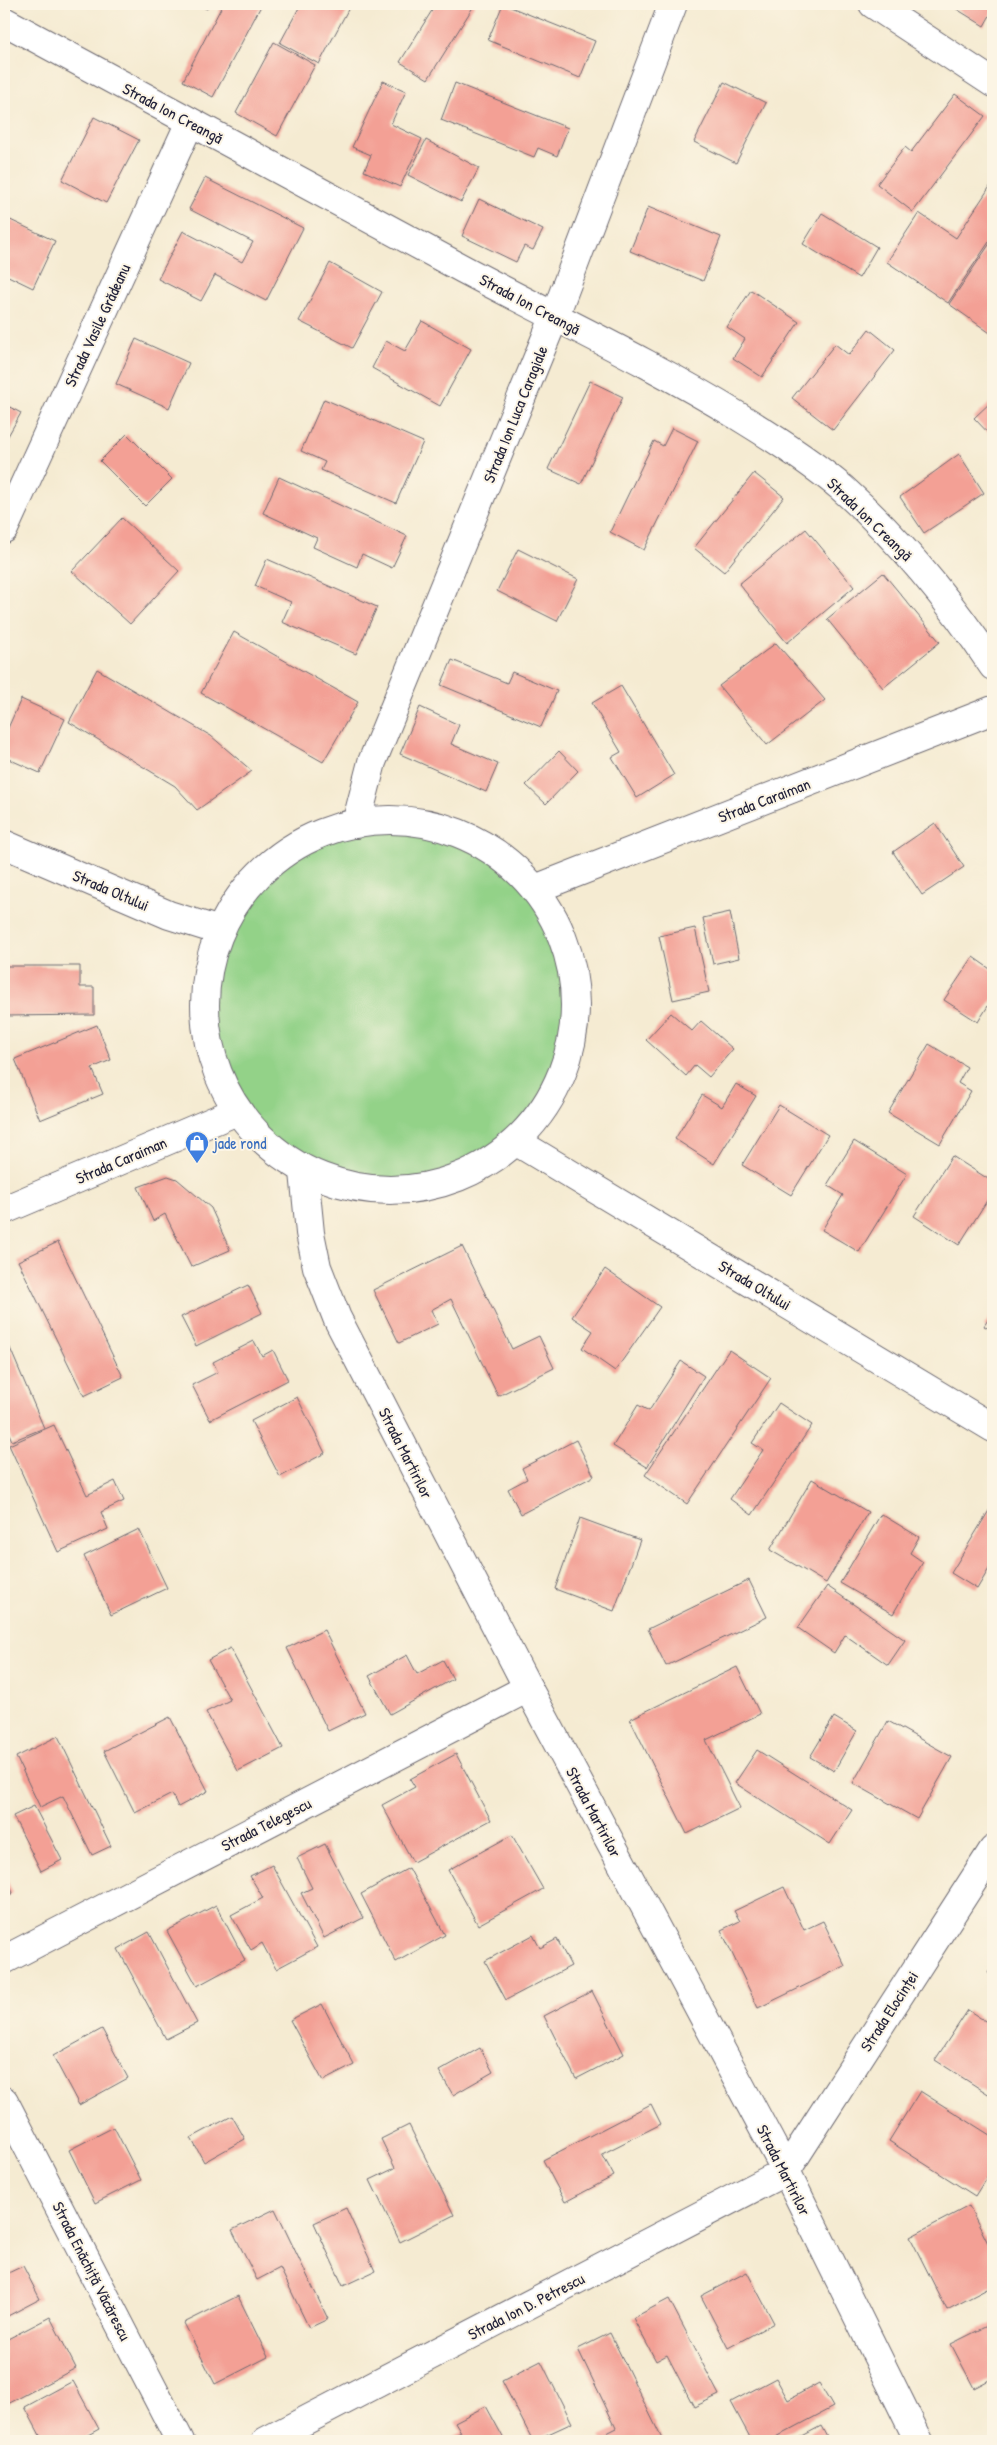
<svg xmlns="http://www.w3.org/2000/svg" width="997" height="2445" font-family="'Patrick Hand',sans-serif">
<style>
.green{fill:#93d288;stroke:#5a7a62}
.building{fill:#f3a095}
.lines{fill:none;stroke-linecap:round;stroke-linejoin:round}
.minor-casing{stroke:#6c6870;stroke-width:30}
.major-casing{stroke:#6c6870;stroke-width:30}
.minor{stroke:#fff;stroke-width:28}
.major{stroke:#fff;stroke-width:28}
.labels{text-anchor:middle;stroke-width:4;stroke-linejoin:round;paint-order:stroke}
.street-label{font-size:16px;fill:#22223b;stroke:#fcf5e5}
.shop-label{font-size:16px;fill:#366cbe;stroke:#fcf5e5;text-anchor:start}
</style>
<rect width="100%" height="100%" fill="#fcf5e5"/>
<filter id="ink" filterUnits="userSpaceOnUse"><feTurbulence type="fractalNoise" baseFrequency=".02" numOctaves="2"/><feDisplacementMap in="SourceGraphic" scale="10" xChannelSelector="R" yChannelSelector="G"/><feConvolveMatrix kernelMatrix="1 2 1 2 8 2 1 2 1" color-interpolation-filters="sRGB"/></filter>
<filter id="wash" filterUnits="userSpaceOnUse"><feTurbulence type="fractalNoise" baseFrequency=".0096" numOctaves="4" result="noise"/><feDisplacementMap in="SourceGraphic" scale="20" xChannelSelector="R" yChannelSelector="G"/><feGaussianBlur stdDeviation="1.12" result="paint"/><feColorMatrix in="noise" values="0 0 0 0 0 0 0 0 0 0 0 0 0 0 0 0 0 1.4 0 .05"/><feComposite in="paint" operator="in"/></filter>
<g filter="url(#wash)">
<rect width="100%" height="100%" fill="#f5ebd2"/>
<circle class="green" cx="390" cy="1005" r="185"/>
<g id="blocks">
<g class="building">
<path d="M196 4H210L207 9Z"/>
<path d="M223 4H262L213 97 183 81Z"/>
<path d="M301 4H351L319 64 280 43Z"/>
<path d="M436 4H475L428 79 400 62Z"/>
<path d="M503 4 595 41 580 78 488 40Z"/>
<path d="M958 4H993V10L984 26 955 8Z"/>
<path d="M274 42 315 65 277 136 236 113Z"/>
<path d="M383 81 406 91 391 124 422 139 400 187 364 171 371 155 352 147Z"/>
<path d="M724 82 766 103 736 163 694 142Z"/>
<path d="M455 83 568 128 557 156 538 148 534 157 441 120Z"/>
<path d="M955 94 985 116 913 212 877 184 905 147 911 152Z"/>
<path d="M94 117 139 140 106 203 62 180Z"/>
<path d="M426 140 479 168 461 202 408 175Z"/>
<path d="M205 178 303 228 266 301 215 275 201 301 158 279 183 231 242 262 253 242 189 209Z"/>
<path d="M993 182V236L948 303 887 262 919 213 956 238Z"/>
<path d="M479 199 543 230 533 250 524 246 516 262 462 236Z"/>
<path d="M648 207 721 237 703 281 630 251Z"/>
<path d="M822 213 877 247 859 278 803 244Z"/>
<path d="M4 217 55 241 33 288 4 274Z"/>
<path d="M993 239V335L949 304Z"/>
<path d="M330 263 382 292 352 348 299 321Z"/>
<path d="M751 290 799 322 762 377 733 358 745 339 727 327Z"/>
<path d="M422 321 471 349 440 406 372 368 386 341 405 351Z"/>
<path d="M869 329 895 350 833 430 792 398 835 344 849 355Z"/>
<path d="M136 339 189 363 169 408 116 384Z"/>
<path d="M590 381 623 397 581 484 548 469Z"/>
<path d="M324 399 423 442 396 503 321 470 325 462 301 451Z"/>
<path d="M993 400V438L974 418Z"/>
<path d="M4 404 21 413 4 443Z"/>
<path d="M672 428 698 441 644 550 610 532 654 441 663 446Z"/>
<path d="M127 434 172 479 145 506 100 461Z"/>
<path d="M959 454 984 493 924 533 900 497Z"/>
<path d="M754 473 784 497 724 572 694 548Z"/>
<path d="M279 477 407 536 392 568 362 554 357 567 313 547 317 538 263 513Z"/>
<path d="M122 518 179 571 130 624 72 571Z"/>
<path d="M806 529 854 587 787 643 739 584Z"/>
<path d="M518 549 578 579 557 621 497 591Z"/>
<path d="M267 559 377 607 356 654 282 622 291 602 255 586Z"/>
<path d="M883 573 940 642 883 688 827 619Z"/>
<path d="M234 632 358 702 323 762 201 693Z"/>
<path d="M776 643 825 700 767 745 719 686Z"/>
<path d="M452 660 507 683 512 672 557 691 541 727 441 685Z"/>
<path d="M97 669 211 736 252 771 197 810 175 786 69 722Z"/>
<path d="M621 686 674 775 637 798 612 757 621 752 592 703Z"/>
<path d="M21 699 65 719 40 773 4 757V737Z"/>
<path d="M420 707 459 725 451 744 498 764 486 792 400 754Z"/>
<path d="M559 751 578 771 546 804 526 785Z"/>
<path d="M935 823 964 867 922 895 893 852Z"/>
<path d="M730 912 739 958 713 964 703 918Z"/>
<path d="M695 928 709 992 673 1000 659 936Z"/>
<path d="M973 957 993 971V998L978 1022 944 1000Z"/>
<path d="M4 966H80V987H94V1015L4 1016Z"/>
<path d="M671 1013 692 1031 701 1021 733 1049 709 1077 695 1065 686 1076 646 1040Z"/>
<path d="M97 1025 111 1060 92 1068 103 1094 40 1120 15 1059Z"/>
<path d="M929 1044 967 1067 958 1083 971 1091 940 1144 888 1113Z"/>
<path d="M736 1084 756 1096 714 1164 675 1139 702 1095 722 1107Z"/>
<path d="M779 1105 828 1135 791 1195 742 1165Z"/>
<path d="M854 1141 907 1174 859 1252 822 1230 843 1195 827 1185Z"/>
<path d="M952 1156 993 1182V1191L959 1245 914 1216Z"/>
<path d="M168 1176 177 1179 211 1208 230 1250 191 1267 165 1214 153 1221 138 1187Z"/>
<path d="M58 1242 123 1377 84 1396 18 1261Z"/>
<path d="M462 1246 512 1349 539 1336 554 1368 498 1396 451 1299 431 1310 438 1324 399 1343 373 1290Z"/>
<path d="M605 1269 660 1307 615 1371 582 1348 593 1331 572 1317Z"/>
<path d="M248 1285 262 1313 196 1346 181 1317Z"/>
<path d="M993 1312V1331L984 1326Z"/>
<path d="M4 1334 44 1428 12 1441 4 1421Z"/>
<path d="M254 1341 262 1356 273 1350 288 1380 210 1420 192 1385 218 1372 213 1362Z"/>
<path d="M729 1350 771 1378 687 1504 645 1475Z"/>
<path d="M681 1361 704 1376 647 1467 613 1446 638 1405 649 1411Z"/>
<path d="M297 1397 325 1453 280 1477 251 1421Z"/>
<path d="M779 1403 812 1425 752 1515 730 1499 763 1450 752 1443Z"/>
<path d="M54 1425 87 1495 115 1481 124 1501 101 1512 108 1529 58 1552 9 1445Z"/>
<path d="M576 1440 594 1476 521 1514 508 1489 527 1479 522 1468Z"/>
<path d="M812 1479 868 1512 826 1583 770 1550Z"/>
<path d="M993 1504V1562L977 1589 951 1573Z"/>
<path d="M881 1514 919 1537 910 1553 923 1562 893 1614 840 1583Z"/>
<path d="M580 1518 640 1540 614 1611 555 1589Z"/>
<path d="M139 1529 167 1588 111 1615 84 1556Z"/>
<path d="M749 1580 767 1617 666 1666 648 1629Z"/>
<path d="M827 1586 905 1640 888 1665 845 1635 834 1653 798 1628Z"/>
<path d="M324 1630 365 1713 328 1731 287 1648Z"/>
<path d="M230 1648 283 1748 238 1771 206 1712 230 1700 208 1660Z"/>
<path d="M407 1655 417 1674 443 1660 453 1679 390 1714 369 1676Z"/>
<path d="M737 1667 760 1714 706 1740 740 1808 687 1834 630 1719Z"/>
<path d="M170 1717 208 1791 178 1807 172 1794 135 1813 104 1751Z"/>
<path d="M834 1717 857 1731 834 1771 810 1757Z"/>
<path d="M888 1721 952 1757 917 1819 853 1783Z"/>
<path d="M58 1736 111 1846 92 1855 63 1796 40 1807 16 1757Z"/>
<path d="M757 1750 852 1810 830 1844 735 1783Z"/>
<path d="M456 1754 491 1820 413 1862 382 1805 415 1787 410 1779Z"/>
<path d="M34 1806 62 1860 41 1871 13 1816Z"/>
<path d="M512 1835 543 1889 478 1925 448 1870Z"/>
<path d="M325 1844 363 1918 324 1938 301 1893 312 1888 297 1858Z"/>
<path d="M272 1865 317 1947 276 1969 262 1943 251 1950 231 1915 263 1898 250 1876Z"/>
<path d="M409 1868 445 1935 396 1962 361 1894Z"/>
<path d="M4 1874 13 1893 4 1898Z"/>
<path d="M784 1887 804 1930 823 1921 845 1966 758 2008 721 1930 740 1921 734 1911Z"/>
<path d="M216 1905 245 1960 197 1986 167 1931Z"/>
<path d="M149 1932 197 2023 166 2039 118 1949Z"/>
<path d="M533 1935 540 1948 557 1939 571 1966 506 2000 485 1961Z"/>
<path d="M993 1965V1976L988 1973Z"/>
<path d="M592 1991 624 2054 576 2079 544 2016Z"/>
<path d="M322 2004 354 2065 323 2081 290 2020Z"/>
<path d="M968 2010 993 2026V2097L935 2060Z"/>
<path d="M102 2029 128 2078 79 2105 53 2056Z"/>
<path d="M480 2048 493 2072 453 2095 439 2071Z"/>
<path d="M920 2091 993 2137V2167L975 2196 889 2141Z"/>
<path d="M651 2104 661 2124 602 2154 614 2176 565 2202 543 2160Z"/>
<path d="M232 2116 245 2139 204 2162 191 2138Z"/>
<path d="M409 2125 454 2215 400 2242 370 2180 395 2168 381 2139Z"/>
<path d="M114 2127 141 2180 95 2203 69 2150Z"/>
<path d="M969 2206 993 2253V2265L990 2267 993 2272V2286L947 2310 910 2237Z"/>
<path d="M346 2208 375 2271 343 2286 314 2223Z"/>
<path d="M275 2209 328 2319 309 2328 280 2268 257 2280 232 2230Z"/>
<path d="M23 2266 40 2299 4 2318V2275Z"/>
<path d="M747 2272 774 2323 728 2348 701 2296Z"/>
<path d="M238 2296 268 2357 215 2384 184 2323Z"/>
<path d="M669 2299 719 2395 694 2407 667 2355 656 2361 633 2318Z"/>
<path d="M50 2317 76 2368 4 2406V2341Z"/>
<path d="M993 2323V2378L974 2388 951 2344Z"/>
<path d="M610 2333 663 2441H603L600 2436 616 2428 578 2349Z"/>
<path d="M541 2361 572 2423 533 2441 502 2381Z"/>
<path d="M776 2378 788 2400 819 2383 833 2407 769 2441H752L731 2402Z"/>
<path d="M73 2381 99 2429 77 2441H43L25 2407Z"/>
<path d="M486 2406 505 2441H454L452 2437 461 2432 455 2422Z"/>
<path d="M821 2426 829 2441H793Z"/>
</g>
</g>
</g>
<g filter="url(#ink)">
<use href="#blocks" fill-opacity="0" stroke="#6c6870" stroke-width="1"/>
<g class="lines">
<g class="minor-casing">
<g id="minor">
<path d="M873 4 993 83"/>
<path d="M4 21C157 104 310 186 463 269 555 318 650 362 738 416 774 438 810 461 842 488 900 540 950 601 993 666"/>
<path d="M4 529 190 122"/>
<path d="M356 824 372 762 554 318 673 4"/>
<path d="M535 889 993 710"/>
<path d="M304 1172 310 1233 317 1267 337 1318 528 1688 786 2171 919 2441"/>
<path d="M4 1960 528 1688"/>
<path d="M4 2101 180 2441"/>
<path d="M266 2441 786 2171 993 1850"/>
</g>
</g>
<g class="major-casing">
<g id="major">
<circle cx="390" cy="1005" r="185"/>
<path d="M4 844 169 915 220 931"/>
<path d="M517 1142 993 1428"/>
<path d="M4 1210 237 1111"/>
</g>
</g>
<use href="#minor" class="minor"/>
<use href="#major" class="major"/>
</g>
</g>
<defs>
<g id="shop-pin" transform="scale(1.25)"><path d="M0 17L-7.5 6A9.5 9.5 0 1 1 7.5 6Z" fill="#3f7fe0" stroke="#fcf5e5"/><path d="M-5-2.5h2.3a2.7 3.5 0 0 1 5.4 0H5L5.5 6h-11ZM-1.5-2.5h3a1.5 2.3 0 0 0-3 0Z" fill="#fff"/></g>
</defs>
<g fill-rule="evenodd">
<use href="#shop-pin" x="197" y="1143"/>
</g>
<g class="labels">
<g class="street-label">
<text transform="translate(173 113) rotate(28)" y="6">Strada Ion Creangă</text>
<text transform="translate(530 304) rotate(28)" y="6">Strada Ion Creangă</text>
<text transform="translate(97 325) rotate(-65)" y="6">Strada Vasile Grădeanu</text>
<text transform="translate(515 414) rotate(-68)" y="6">Strada Ion Luca Caragiale</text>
<text transform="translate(870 519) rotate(44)" y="6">Strada Ion Creangă</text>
<text transform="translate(764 800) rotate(-21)" y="6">Strada Caraiman</text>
<text transform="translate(111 890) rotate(23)" y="6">Strada Oltului</text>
<text transform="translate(121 1160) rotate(-23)" y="6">Strada Caraiman</text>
<text transform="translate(755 1285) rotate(31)" y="6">Strada Oltului</text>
<text transform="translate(406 1453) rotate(63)" y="6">Strada Martirilor</text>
<text transform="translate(594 1812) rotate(62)" y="6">Strada Martirilor</text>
<text transform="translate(266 1824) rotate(-27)" y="6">Strada Telegescu</text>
<text transform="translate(889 2011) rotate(-57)" y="6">Strada Elocinței</text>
<text transform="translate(784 2170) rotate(63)" y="6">Strada Martirilor</text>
<text transform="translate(92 2271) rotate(63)" y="6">Strada Enăchiță Văcărescu</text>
<text transform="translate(526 2306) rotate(-27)" y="6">Strada Ion D. Petrescu</text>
</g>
<g class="shop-label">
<text x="214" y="1149">jade rond</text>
</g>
</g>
<rect width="997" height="2445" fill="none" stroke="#fcf5e5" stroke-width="20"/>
</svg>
